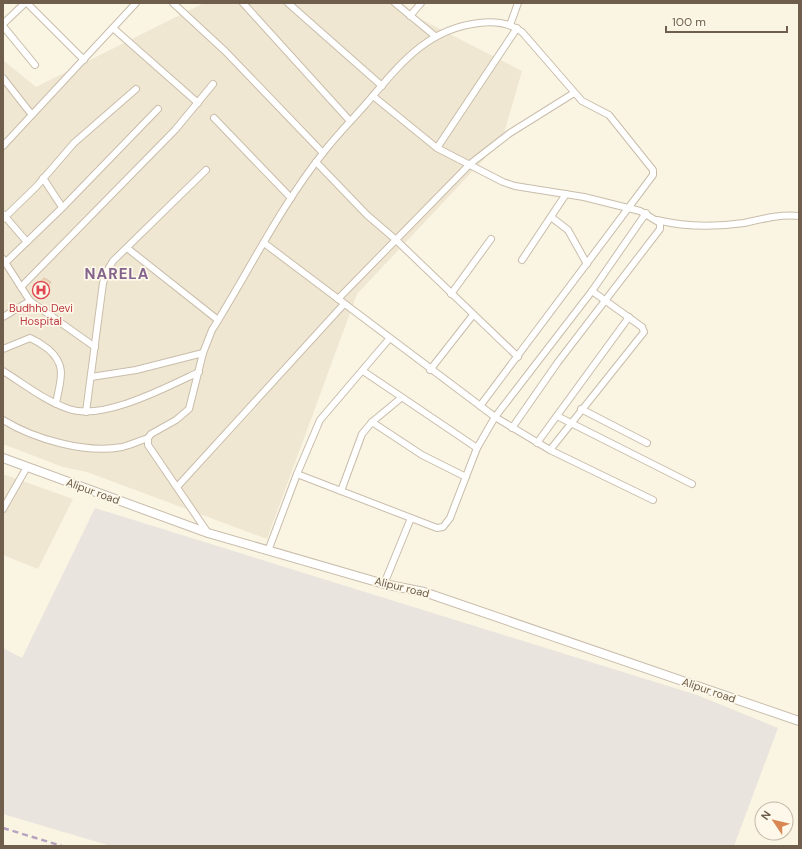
<svg xmlns="http://www.w3.org/2000/svg" width="802" height="849" font-family="'DM Sans',sans-serif">
<style>
.residential{fill:#f0e7d2}
.industrial{fill:#e9e5de}
.building{fill:#ecd7bd;stroke:#ddc1a0}
.lines{fill:none;stroke-linecap:round;stroke-linejoin:round}
.minor-casing{stroke:#c9bdab;stroke-width:8}
.tertiary-casing{stroke:#c9bdab;stroke-width:10}
.minor{stroke:#fff;stroke-width:6}
.tertiary{stroke:#fff;stroke-width:8}
.rail{stroke:#b8a3c1;stroke-width:2.5;stroke-dasharray:6 4;stroke-linecap:butt}
.labels{text-anchor:middle;stroke-width:3.5;stroke-linejoin:round;paint-order:stroke}
.health-label{font-size:11px;fill:#be3a42;stroke:#fdf8e9}
.street-label{font-size:11px;fill:#6f5e4c;stroke:#fdf8e9}
.district-label{font-size:15px;font-weight:bold;letter-spacing:1px;fill:#84648c;stroke:#fdf8e9}
</style>
<rect width="100%" height="100%" fill="#faf4e3"/>
<g class="residential">
<path d="M204 3H389L522 71 502 140 357 294 267 539 87 472 63 467 3 444V60L36 87Z"/>
<path d="M3 474 73 499 38 569 3 555Z"/>
</g>
<path class="industrial" d="M95 508 697 695 778 728 734 846H111L3 814V648L22 658Z"/>
<path class="building" d="M44 278 51 282 40 298 33 293Z"/>
<g class="lines">
<g class="minor-casing">
<g id="minor">
<path d="M27 3 84 60"/>
<path d="M173 3 225 51 323 153"/>
<path d="M243 3 350 121"/>
<path d="M288 3 382 86"/>
<path d="M395 3 435 36"/>
<path d="M410 16 421 3"/>
<path d="M3 24 25 3"/>
<path d="M510 25 518 3"/>
<path d="M3 26 35 65"/>
<path d="M113 28 198 103"/>
<path d="M3 78 32 115"/>
<path d="M373 96 437 148 503 182 515 186 584 197 640 211 660 223V229L558 362 512 428"/>
<path d="M214 118 291 198"/>
<path d="M3 146 136 3"/>
<path d="M437 148 517 28"/>
<path d="M316 162 367 215 395 239 518 357"/>
<path d="M43 178 62 207"/>
<path d="M3 214 27 242"/>
<path d="M551 217 568 230 587 264"/>
<path d="M3 219 36 187 74 143 136 89"/>
<path d="M657 220C685 227 716 227 744 223 762 219 781 214 799 216"/>
<path d="M264 243 495 417 550 450 653 500"/>
<path d="M127 248 218 320"/>
<path d="M3 259 30 301 95 347"/>
<path d="M522 260 566 194"/>
<path d="M6 262 64 206 158 109"/>
<path d="M21 287 175 130 213 84"/>
<path d="M451 294 491 239"/>
<path d="M338 299 470 164 510 133 574 93"/>
<path d="M3 317 30 301"/>
<path d="M3 349 30 338C37 341 42 344 48 349 68 366 60 380 56 404"/>
<path d="M430 370 473 315"/>
<path d="M3 371C24 384 45 401 69 409 103 421 167 387 199 372"/>
<path d="M363 371 477 448"/>
<path d="M91 377 136 370 203 353"/>
<path d="M581 409 647 443"/>
<path d="M86 412 103 283 107 271 113 261 206 170"/>
<path d="M557 416 692 484"/>
<path d="M3 420C34 439 86 454 122 447 130 445 139 441 148 438"/>
<path d="M372 422 422 455 466 477"/>
<path d="M537 443 629 317"/>
<path d="M550 450 644 332 642 327 592 291"/>
<path d="M297 474 437 528 443 527 450 518 477 448 495 417 592 291 646 213"/>
<path d="M177 487 344 304"/>
<path d="M341 491 362 434 372 422 401 398"/>
<path d="M3 509 27 467"/>
<path d="M208 533 148 445V438L151 434 176 420 189 409 203 353 212 330C249 271 280 207 323 153 336 136 351 121 365 105 398 67 425 29 479 23 494 21 510 23 522 32L582 101 609 115 653 170V175L480 406"/>
<path d="M268 551 297 474 320 420 389 339"/>
<path d="M384 584 411 518"/>
</g>
</g>
<g class="tertiary-casing">
<path id="tertiary" d="M3 458 208 533 384 584 424 592 799 721"/>
</g>
<use href="#minor" class="minor"/>
<use href="#tertiary" class="tertiary"/>
<path class="rail" d="M3 828 62 846"/>
</g>
<defs>
<g id="hospital-ring" transform="scale(0.9)"><circle r="9.5" fill="#fdf8e9" stroke="#e0444e" stroke-width="1.5"/><path d="M-5-5h3v3.5h4V-5h3V5h-3V1.5h-4V5h-3Z" fill="#e0444e"/></g>
</defs>
<g fill-rule="evenodd">
<use href="#hospital-ring" x="41" y="290"/>
</g>
<g class="labels">
<g class="health-label">
<text x="41" y="312">Budhho Devi<tspan x="41" dy="13">Hospital</tspan></text>
</g>
<g class="street-label">
<text transform="translate(93 491) rotate(20)" y="4">Alipur road</text>
<text transform="translate(402 587) rotate(14)" y="4">Alipur road</text>
<text transform="translate(709 690) rotate(19)" y="4">Alipur road</text>
</g>
<g class="district-label">
<text x="117" y="279">NARELA</text>
</g>
</g>
<rect width="802" height="849" fill="none" stroke="#6f5e4c" stroke-width="8"/>
<g transform="translate(774 821) rotate(305)"><circle r="19" fill="#fdf8e9" stroke="#c4baaa"/>
<path d="M0-3L7 15L0 10L-7 15Z" fill="#d88654"/>
<text y="-6" font-size="11" font-weight="bold" text-anchor="middle" fill="#6f5e4c">N</text>
</g>
<path d="M666 26v6h121v-6" fill="none" stroke="#6f5e4c" stroke-width="2"/>
<text x="672" y="26" font-size="12" fill="#6f5e4c" stroke="#fdf8e9" stroke-width="3" paint-order="stroke">100 m</text>
</svg>
